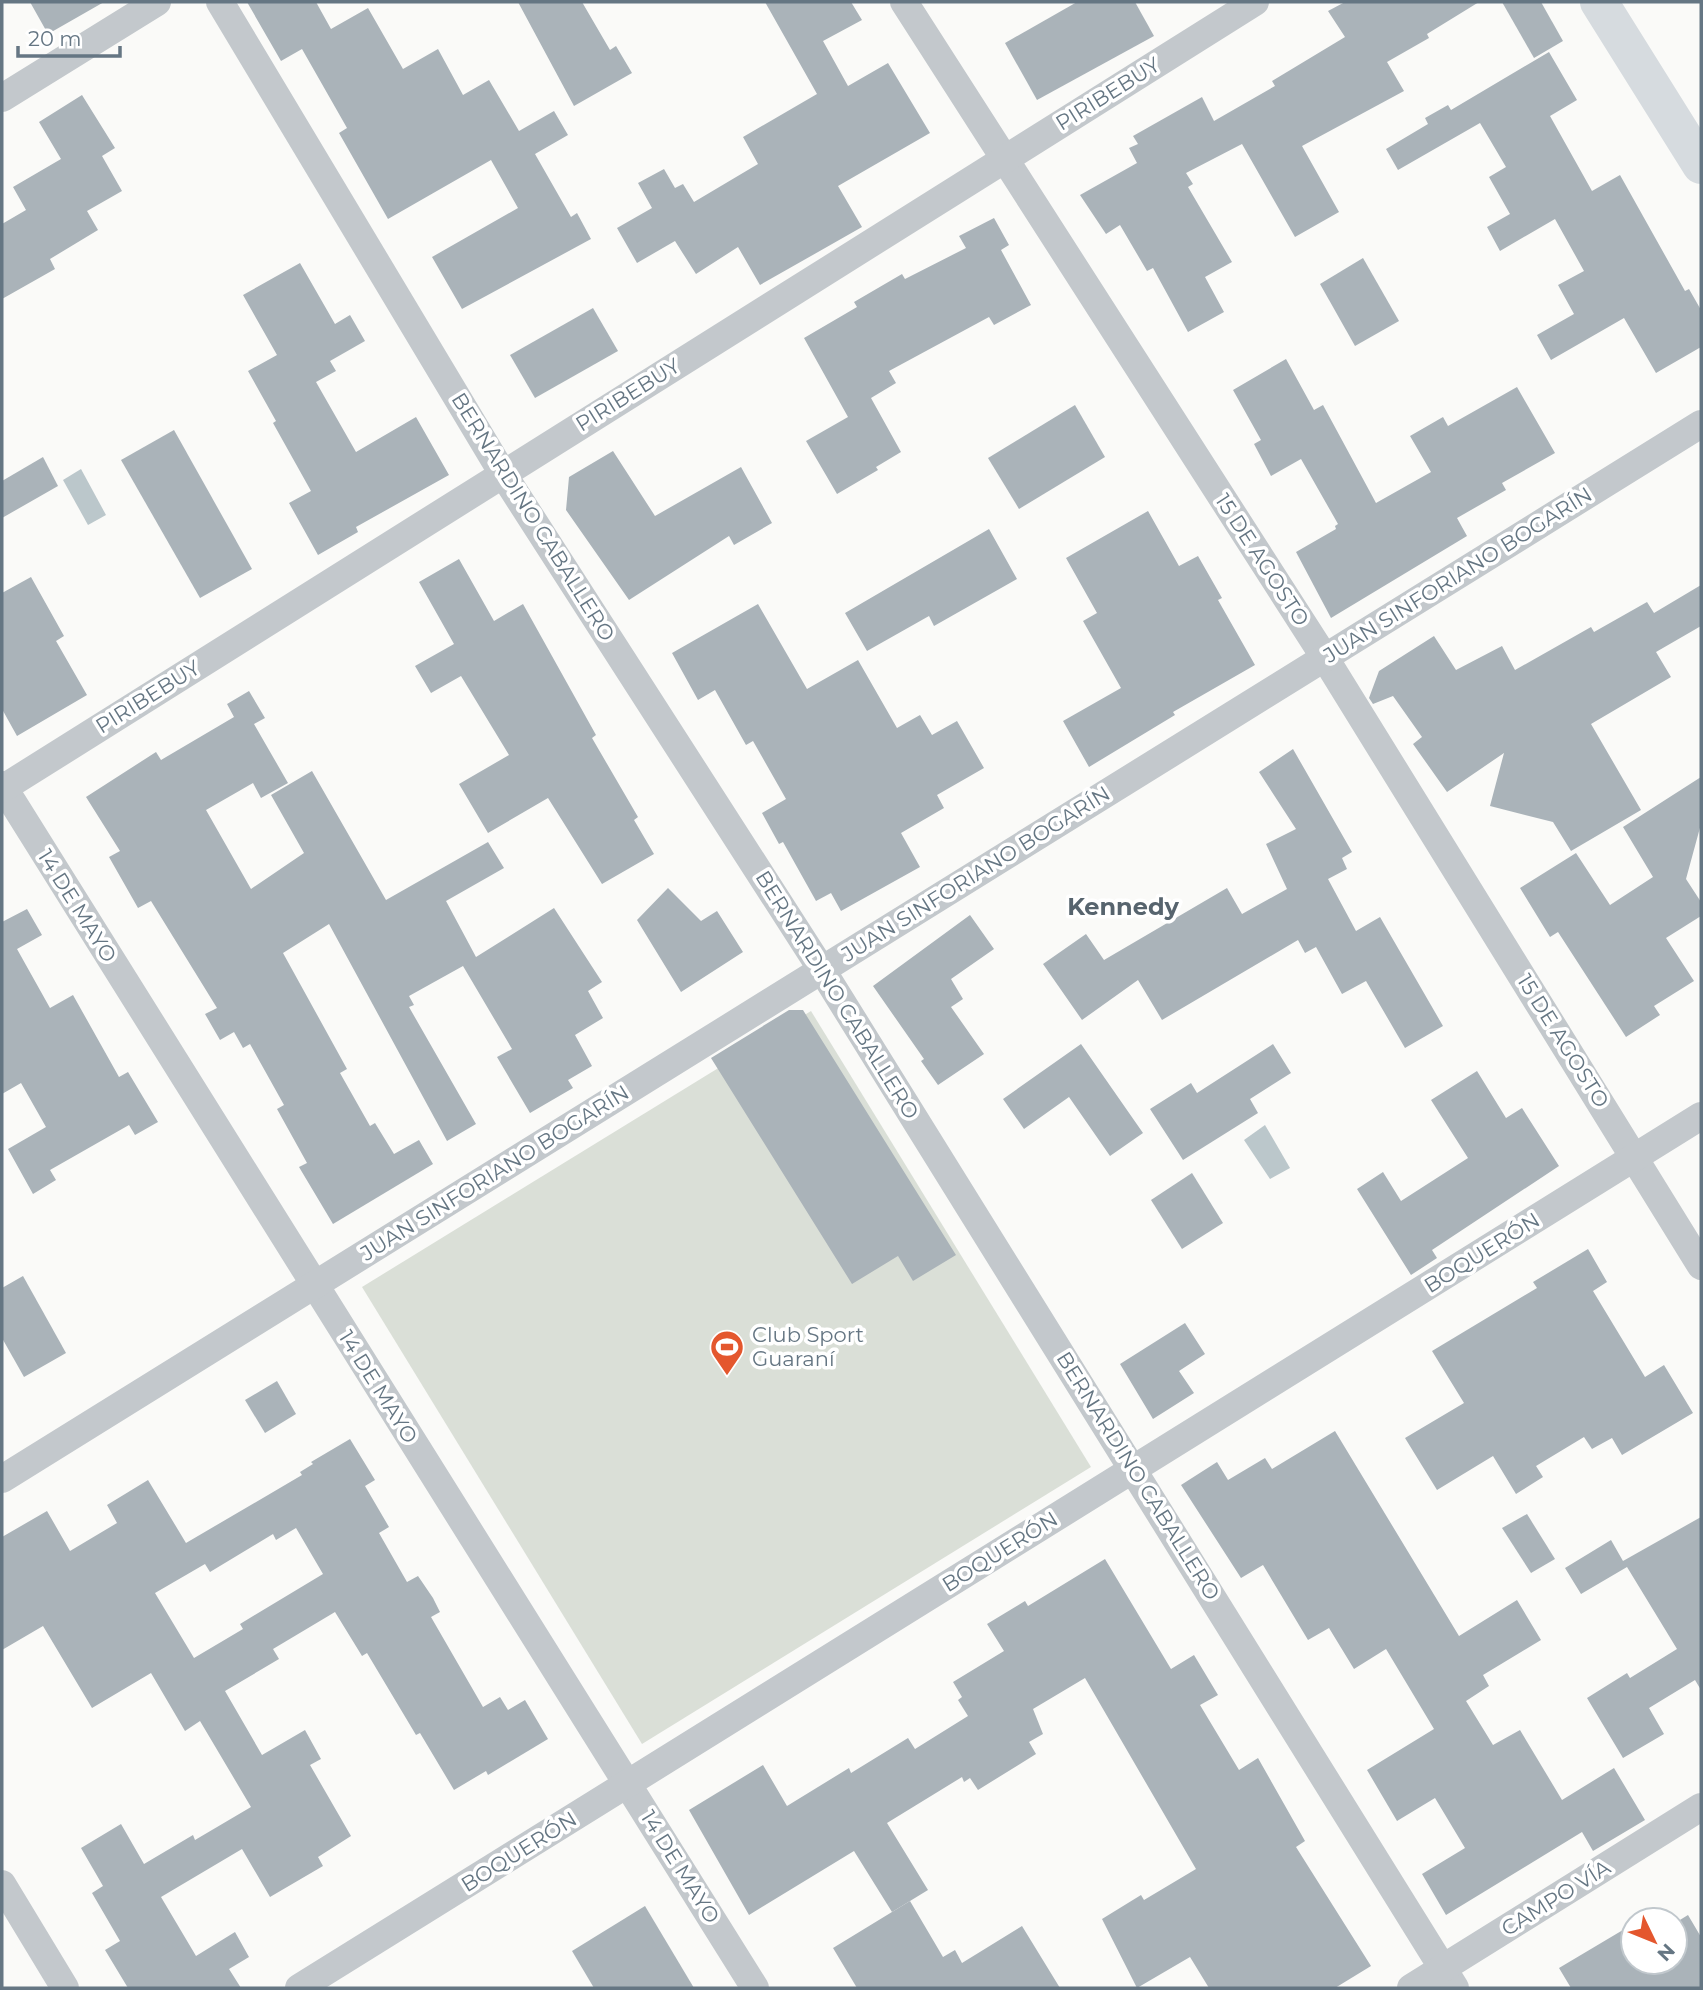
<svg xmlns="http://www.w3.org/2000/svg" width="1703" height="1990" font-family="Montserrat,sans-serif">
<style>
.green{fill:#dadfd7}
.water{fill:#bbc7cb}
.building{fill:#aab3b9;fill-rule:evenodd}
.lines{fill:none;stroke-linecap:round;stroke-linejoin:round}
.street{stroke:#c3c8cc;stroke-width:28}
.secondary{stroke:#d6dbdf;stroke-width:38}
.labels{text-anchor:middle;stroke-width:7;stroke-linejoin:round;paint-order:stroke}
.street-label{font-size:21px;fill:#657683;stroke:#fff}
.poi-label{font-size:21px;fill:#657683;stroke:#fff;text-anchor:start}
.quarter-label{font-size:24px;font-weight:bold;fill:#57646e;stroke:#fff}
</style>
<rect width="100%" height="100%" fill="#fafaf8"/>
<path class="green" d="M811 1011 1091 1467 642 1744 362 1287Z"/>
<g class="water">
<path d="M81 469 106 515 88 525 63 480Z"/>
<path d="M1265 1125 1290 1168 1270 1179 1244 1140Z"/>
</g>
<g class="building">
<path d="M30 2H104L48 34Z"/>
<path d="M247 2H316L331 29 368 8 403 69 438 49 463 95 489 80 519 131 554 111 568 135 535 154 571 217 577 213 591 239 462 309 432 257 518 208 491 160 388 219 339 133 347 128 302 49 281 61Z"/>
<path d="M518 2H582L610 50 616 46 632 73 574 106Z"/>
<path d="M765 2H851L862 20 823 41 848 86 888 63 930 133 838 186 862 227 760 285 738 247 696 274 675 241 637 263 617 228 652 208 638 183 664 169 675 188 683 184 694 202 758 164 743 137 817 94Z"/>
<path d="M1077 2H1135L1154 36 1037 100 1005 43Z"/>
<path d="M1345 2H1479L1427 34 1429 38 1387 62 1404 91 1302 146 1339 212 1295 237 1242 144 1186 173 1193 184 1188 187 1232 262 1205 277 1224 312 1188 332 1153 268 1147 271 1120 225 1106 234 1080 195 1137 163 1129 148 1138 144 1133 136 1202 97 1214 121 1275 86 1272 81 1345 37 1328 11Z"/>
<path d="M1502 2H1541L1563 41 1534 58Z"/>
<path d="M1549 52 1577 100 1550 116 1592 191 1620 175 1685 291 1689 289 1701 310V347L1656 373 1624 318 1551 360 1537 335 1574 314 1558 285 1584 271 1555 219 1500 251 1487 227 1510 214 1489 177 1506 167 1480 123 1398 170 1386 149 1428 124 1425 118 1448 105 1451 110Z"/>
<path d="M82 95 115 148 102 156 122 191 87 211 98 230 50 259 55 269 2 299V224L26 210 13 187 61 159 39 122Z"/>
<path d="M994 218 1009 245 1001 250 1031 305 994 325 989 317 889 371 896 383 871 398 901 452 876 467 878 470 837 494 806 441 848 417 804 338 857 307 854 302 902 274 905 279 966 248 959 236Z"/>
<path d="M1363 258 1399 321 1355 346 1320 284Z"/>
<path d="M300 263 335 324 350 315 365 341 330 361 336 371 316 382 356 452 416 417 449 475 356 527 358 532 318 555 289 503 311 491 273 423 276 421 248 371 277 355 243 295Z"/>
<path d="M593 308 618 351 535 398 510 355Z"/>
<path d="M1286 359 1314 410 1323 405 1376 503 1431 472 1410 436 1443 417 1448 426 1517 387 1555 453 1502 483 1506 490 1457 518 1467 536 1331 618 1296 552 1336 529 1335 526 1338 524 1301 459 1271 476 1254 444 1261 440 1233 390Z"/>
<path d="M1075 405 1105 457 1019 509 988 458Z"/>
<path d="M174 430 252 569 200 598 121 460Z"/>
<path d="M613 451 655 516 741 467 772 523 734 545 729 536 629 600 566 510 569 477Z"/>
<path d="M43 457 58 486 2 518V481Z"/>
<path d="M1148 511 1179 566 1198 556 1222 598 1218 600 1255 665 1173 712 1175 715 1089 767 1063 721 1121 688 1083 621 1097 613 1066 558Z"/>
<path d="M989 529 1017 579 934 626 929 616 867 651 845 613Z"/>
<path d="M459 559 494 621 523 604 596 735 592 738 638 817 634 820 654 854 602 884 548 798 488 833 459 784 509 755 461 676 431 693 415 666 454 644 419 582Z"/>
<path d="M31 577 64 636 56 641 87 695 17 736 2 709V593Z"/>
<path d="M1701 585V626L1656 652 1671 677 1591 724 1641 810 1571 851 1553 822 1490 806 1504 753 1447 792 1413 744 1422 737 1393 696 1373 704 1369 698 1379 671 1434 636 1456 670 1502 646 1515 670 1591 627 1594 632 1647 602 1654 613Z"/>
<path d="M758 604 807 689 858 660 897 728 920 715 932 735 957 721 984 768 937 795 944 808 901 833 920 867 841 911 831 893 816 901 783 842 779 844 762 813 786 799 753 741 746 745 715 690 698 700 672 653Z"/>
<path d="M249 691 265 718 254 724 288 783 261 798 253 783 206 810 251 889 304 853 271 795 312 771 386 900 488 842 504 868 446 901 476 957 554 908 602 982 588 991 603 1018 575 1035 592 1066 568 1080 573 1088 530 1113 497 1057 512 1049 463 966 409 996 414 1005 409 1007 476 1124 447 1141 329 924 283 953 347 1069 340 1073 370 1126 375 1123 394 1154 419 1140 433 1164 333 1224 299 1167 307 1163 277 1109 284 1105 250 1044 243 1048 234 1032 220 1040 205 1014 217 1008 151 901 138 908 109 857 120 851 86 797 156 752 161 760 234 717 227 704Z"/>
<path d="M1293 749 1352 852 1342 858 1347 869 1328 879 1356 931 1380 917 1443 1026 1405 1048 1366 981 1342 994 1316 947 1305 953 1298 940 1162 1020 1138 980 1082 1020 1043 964 1086 934 1104 960 1227 888 1242 914 1287 889 1266 844 1296 829 1259 772Z"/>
<path d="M1701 777V824L1686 879 1701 902V916L1666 938 1694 981 1654 1006 1660 1015 1626 1037 1558 932 1550 937 1520 888 1576 853 1610 905 1653 877 1623 827Z"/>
<path d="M668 888 701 921 717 911 743 952 681 992 637 920Z"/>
<path d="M27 909 42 935 17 949 50 1008 73 995 119 1077 128 1072 158 1122 135 1135 129 1125 50 1170 56 1180 33 1194 8 1149 46 1127 21 1083 2 1094V922Z"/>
<path d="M970 915 994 949 951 979 963 999 951 1007 984 1054 938 1085 921 1061 924 1059 873 986Z"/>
<path d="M789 1010H803L956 1255 913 1281 898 1256 852 1284 711 1058Z"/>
<path d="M1081 1044 1143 1133 1110 1156 1069 1097 1024 1129 1003 1099Z"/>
<path d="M1273 1044 1291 1073 1250 1099 1258 1113 1183 1160 1150 1109 1191 1083 1197 1093Z"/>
<path d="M1477 1071 1506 1118 1522 1108 1559 1166 1432 1250 1437 1258 1411 1275 1357 1189 1383 1172 1401 1201 1468 1158 1431 1100Z"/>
<path d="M1192 1173 1223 1223 1182 1249 1151 1200Z"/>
<path d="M1588 1249 1607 1282 1593 1291 1645 1377 1664 1365 1693 1413 1622 1455 1612 1438 1592 1449 1584 1437 1536 1466 1543 1477 1516 1494 1493 1456 1437 1490 1405 1438 1464 1403 1432 1351 1537 1288 1533 1282Z"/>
<path d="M23 1276 66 1353 24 1377 2 1338V1288Z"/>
<path d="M1185 1323 1205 1354 1179 1371 1194 1393 1153 1419 1120 1364Z"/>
<path d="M277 1381 296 1414 265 1433 245 1400Z"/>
<path d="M1335 1431 1459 1636 1517 1600 1541 1640 1483 1675 1489 1686 1466 1701 1493 1745 1520 1730 1562 1800 1614 1768 1645 1820 1593 1851 1582 1832 1446 1915 1422 1874 1465 1848 1435 1798 1397 1821 1367 1770 1434 1729 1386 1649 1354 1669 1329 1628 1308 1640 1263 1565 1241 1578 1181 1485 1217 1462 1228 1480 1265 1458 1272 1469Z"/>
<path d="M350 1439 375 1480 365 1486 389 1527 379 1533 407 1582 418 1576 433 1598 440 1612 431 1617 483 1707 500 1697 508 1710 525 1700 548 1739 488 1775 486 1771 454 1790 420 1733 416 1735 367 1653 362 1656 335 1612 273 1649 279 1659 225 1691 262 1755 305 1730 321 1759 310 1765 351 1836 318 1857 323 1866 270 1897 242 1849 161 1897 196 1956 235 1932 249 1957 229 1969 241 1988H128L105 1950 120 1941 92 1893 103 1886 81 1848 121 1824 144 1864 193 1835 195 1840 251 1807 200 1721 185 1731 151 1673 92 1708 43 1626 2 1650V1537L47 1511 70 1551 117 1523 107 1505 148 1480 186 1543 302 1475 300 1472 313 1464 311 1462ZM296 1528 323 1574 240 1624 243 1629 194 1658 155 1593 205 1564 210 1572 273 1534 276 1540Z"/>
<path d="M1527 1514 1555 1559 1531 1573 1502 1528Z"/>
<path d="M1701 1517V1690L1695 1680 1649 1708 1664 1734 1623 1758 1587 1698 1627 1673 1630 1678 1677 1649 1627 1567 1581 1594 1565 1568 1611 1540 1623 1561Z"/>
<path d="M1105 1559 1171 1669 1194 1655 1218 1695 1200 1705 1239 1770 1258 1758 1305 1841 1296 1847 1371 1966 1335 1988H1209L1190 1957 1137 1988 1102 1919 1141 1895 1144 1900 1196 1869 1085 1678 1033 1709 1043 1734 1029 1742 1036 1754 978 1790 970 1778 964 1782 962 1777 887 1823 928 1890 892 1912 854 1851 749 1915 689 1810 763 1765 787 1806 849 1768 851 1773 908 1738 915 1749 968 1716 958 1700 962 1697 953 1682 1004 1651 987 1624 1025 1601 1028 1606Z"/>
<path d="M910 1901 943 1957 955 1950 962 1963 1022 1926 1060 1988H857L833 1948Z"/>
<path d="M645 1906 694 1988H594L572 1951Z"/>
<path d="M1688 1915 1701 1937V1988H1571L1559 1968 1633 1924V1962H1675V1923Z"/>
</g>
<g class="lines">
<g class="street">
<path d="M220 2 503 474 822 970 1455 1988"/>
<path d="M904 2 1325 658 1701 1266"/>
<path d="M2 98 157 2"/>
<path d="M2 785 755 1988"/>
<path d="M2 789 1255 2"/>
<path d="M2 1479 1701 424"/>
<path d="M2 1884 65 1988"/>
<path d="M299 1988 1701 1116"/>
<path d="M1411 1988 1701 1807"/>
</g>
<path class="secondary" d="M1599 2 1701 165"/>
</g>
<defs>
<g id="stadium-pin" transform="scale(1.75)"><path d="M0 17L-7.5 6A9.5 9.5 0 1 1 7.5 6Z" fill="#e4572e" stroke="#fff"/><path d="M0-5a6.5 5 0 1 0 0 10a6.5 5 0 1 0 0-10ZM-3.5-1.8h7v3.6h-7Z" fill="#fff"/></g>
</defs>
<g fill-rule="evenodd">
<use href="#stadium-pin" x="727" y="1347"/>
</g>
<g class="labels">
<g class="street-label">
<text transform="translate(1108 94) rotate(-32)" y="7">PIRIBEBUY</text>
<text transform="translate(628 395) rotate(-32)" y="7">PIRIBEBUY</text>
<text transform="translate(533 517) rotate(58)" y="7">BERNARDINO CABALLERO</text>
<text transform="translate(1262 560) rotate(57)" y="7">15 DE AGOSTO</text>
<text transform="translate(1458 575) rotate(-32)" y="7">JUAN SINFORIANO BOGARÍN</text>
<text transform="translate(148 697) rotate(-32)" y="7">PIRIBEBUY</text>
<text transform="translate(976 874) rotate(-32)" y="7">JUAN SINFORIANO BOGARÍN</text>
<text transform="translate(77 906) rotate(58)" y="7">14 DE MAYO</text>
<text transform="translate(837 995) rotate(58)" y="7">BERNARDINO CABALLERO</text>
<text transform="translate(1563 1041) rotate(58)" y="7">15 DE AGOSTO</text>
<text transform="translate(495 1173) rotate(-32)" y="7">JUAN SINFORIANO BOGARÍN</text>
<text transform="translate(1482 1253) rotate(-32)" y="7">BOQUERÓN</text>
<text transform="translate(378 1387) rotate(58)" y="7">14 DE MAYO</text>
<text transform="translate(1138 1476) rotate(58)" y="7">BERNARDINO CABALLERO</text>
<text transform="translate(1000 1552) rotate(-32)" y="7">BOQUERÓN</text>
<text transform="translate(519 1852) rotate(-32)" y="7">BOQUERÓN</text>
<text transform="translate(680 1867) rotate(58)" y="7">14 DE MAYO</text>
<text transform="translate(1556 1898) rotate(-32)" y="7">CAMPO VÍA</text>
</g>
<g class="poi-label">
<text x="752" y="1342">Club Sport<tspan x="752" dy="24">Guaraní</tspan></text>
</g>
<g class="quarter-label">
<text x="1123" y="915">Kennedy</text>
</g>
</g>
<rect width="1703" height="1990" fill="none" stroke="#657683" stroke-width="7"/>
<g transform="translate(1654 1941) rotate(133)"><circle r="33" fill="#ffffff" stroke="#c1c8cd" stroke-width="2"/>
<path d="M0-5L12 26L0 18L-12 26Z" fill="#e4572e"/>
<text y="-10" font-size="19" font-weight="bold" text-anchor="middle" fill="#657683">N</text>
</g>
<path d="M18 46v10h102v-10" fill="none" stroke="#657683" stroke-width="3.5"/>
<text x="28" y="46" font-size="21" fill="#657683" stroke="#ffffff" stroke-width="5" paint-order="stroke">20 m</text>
</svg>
